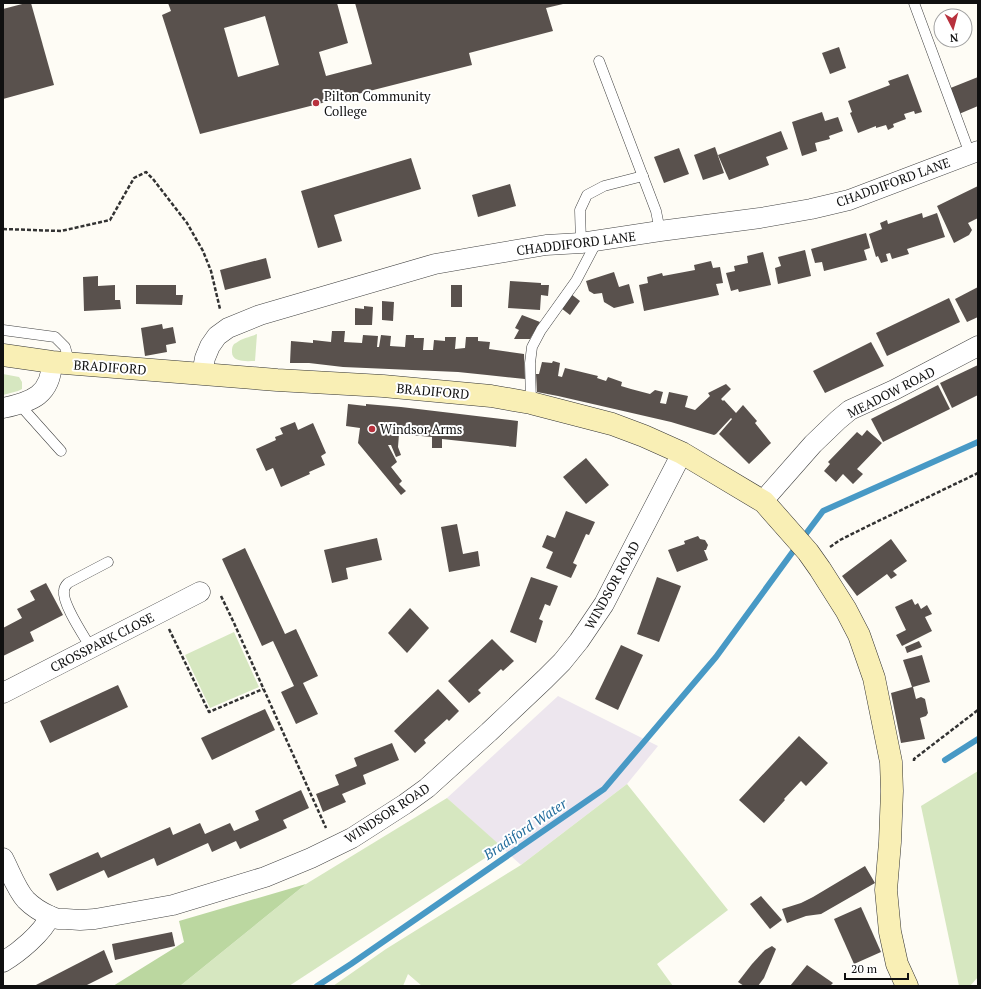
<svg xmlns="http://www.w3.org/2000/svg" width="981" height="989" font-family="'PT Serif',serif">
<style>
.industrial{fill:#ede6ee}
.green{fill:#d6e7c0}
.forest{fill:#bbd7a0}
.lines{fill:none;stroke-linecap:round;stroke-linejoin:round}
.stream{stroke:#4899c5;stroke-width:6}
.building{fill:#59514d;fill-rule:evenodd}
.lane-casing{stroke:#434343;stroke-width:11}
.street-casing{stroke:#434343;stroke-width:21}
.secondary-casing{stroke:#323232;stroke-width:23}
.path{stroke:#323232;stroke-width:2.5;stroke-dasharray:4 2;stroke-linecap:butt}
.lane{stroke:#fff;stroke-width:10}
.street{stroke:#fff;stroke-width:20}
.secondary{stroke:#f9efb5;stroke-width:22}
.poi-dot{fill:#b8313d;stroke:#fff;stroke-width:1.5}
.labels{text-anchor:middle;stroke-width:4;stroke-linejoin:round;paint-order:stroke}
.poi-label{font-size:13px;fill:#101010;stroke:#fff;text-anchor:start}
.street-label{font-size:13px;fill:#101010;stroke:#fff}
.water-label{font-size:14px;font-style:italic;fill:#216b9b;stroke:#fff}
</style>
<rect width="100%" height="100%" fill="#fefcf5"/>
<path class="industrial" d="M558 696 658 746 627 784 521 865 447 798Z"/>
<g class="green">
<path d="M257 334 255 361C247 361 231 363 232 351 232 347 233 344 236 343 242 338 250 337 257 334Z"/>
<path d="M3 374 19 377 22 382V389L18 391 3 395Z"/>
<path d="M234 632 259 687 210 708 185 655Z"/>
<path d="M978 771V977L970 986H959L921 806Z"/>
<path d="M627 784 728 910 657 964 673 986H422L408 974 403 986H333L386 949 521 865Z"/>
<path d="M447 798 502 847 289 986H180L306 884Z"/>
</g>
<path class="forest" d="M306 884 180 986H113L184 942 179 921Z"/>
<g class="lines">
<g class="stream">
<path d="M802 539 823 511 978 442"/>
<path d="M945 760 978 739"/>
<path d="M317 986 351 964 604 789 716 657 797 546"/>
</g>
</g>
<g class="building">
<path d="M26 3H31L54 85 3 99V9Z"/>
<path d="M168 3H337L348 43 319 52 326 76 372 64 355 3 563 4 546 8 553 31 469 53 472 65 200 134 162 15 171 11ZM265 16 279 65 238 77 224 28Z"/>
<path d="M839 47 846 68 830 74 822 53Z"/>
<path d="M908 74 922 112 915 114 914 111 904 114 906 119 893 124 894 127 888 130 886 125 876 128V126L858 133 850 113 852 112 848 101 890 85 888 81Z"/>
<path d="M978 77V106L959 114 948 89Z"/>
<path d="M822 112 825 121 838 117 843 131 829 136 830 139 815 143 817 151 802 156 792 122Z"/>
<path d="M781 131 788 149 766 157 769 165 729 180 718 155Z"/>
<path d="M715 147 724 173 703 180 694 155Z"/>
<path d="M679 148 689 174 664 183 654 157Z"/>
<path d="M411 158 421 189 334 215 342 241 318 248 301 191Z"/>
<path d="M510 184 516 206 478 217 472 195Z"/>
<path d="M978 186V218L968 223 972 230 969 235 954 243 937 206Z"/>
<path d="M922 213 923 218 937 213 945 237 907 249 909 254 892 259 890 253 886 254 888 261 881 263 878 256 876 257 869 234 882 229 880 223 887 220 888 224Z"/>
<path d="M866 233 870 248 864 250 867 260 824 271 822 262 815 263 811 249Z"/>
<path d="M805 250 811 276 778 284 775 268 781 266 778 257Z"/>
<path d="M763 252 771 285 739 292 738 289 731 291 726 273 735 271 734 266 748 263 747 256Z"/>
<path d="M266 258 271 278 225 290 220 270Z"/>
<path d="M711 261 713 268 720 267 723 283 716 284 719 295 644 311 639 285 648 283 647 277 662 273 663 276 695 270 694 265Z"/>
<path d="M614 272 619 287 629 284 634 303 614 308 604 302 602 293 594 294 589 291 586 281Z"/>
<path d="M98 276V286L115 285V300H120L121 309 84 311 83 277Z"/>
<path d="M510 281 541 283V285H549L548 296 541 295 540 310 508 308Z"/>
<path d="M136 285H176V295H183L182 305 136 304Z"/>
<rect x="451" y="285" width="11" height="22"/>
<path d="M978 287V317L967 322 955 299Z"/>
<path d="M571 294 580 301 570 315 561 308Z"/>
<path d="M949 298 960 322 887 356 876 333Z"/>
<path d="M382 301 394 302 393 321 382 320Z"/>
<path d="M364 306 373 307 372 325H355V308L364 309Z"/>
<path d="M522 315 540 322 530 339H514L519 330 515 328Z"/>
<path d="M162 324 163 329 173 327 176 343 166 345 167 352 145 356 141 328Z"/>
<path d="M332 331H345L344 342 362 343 363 335 378 336 377 347H379L381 335 391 336 390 346 405 347 406 335H414V338H424L423 350H433L434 340 445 341V337H456L455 349 465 348 466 337H478V341L490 342 489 349 524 354 525 379 487 375 458 372 343 367 309 363H290L291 341 313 343V340L331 342Z"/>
<path d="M871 342 884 366 825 393 813 371Z"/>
<path d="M553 361 560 363 558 376 562 377 565 368 598 376 597 378 606 381 608 377 622 382 621 386 631 389 650 394 655 390 663 392 660 403 666 404 669 392 688 396 685 407 695 410 710 396 708 393 726 384 731 389 721 399 723 401 724 400 736 413 743 405 757 421 755 423 771 443 749 464 719 434 732 419 731 418 716 434 714 435 671 422 558 396 537 392 536 374H539L542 362 552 363Z"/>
<path d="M978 365V395L952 408 940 383Z"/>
<path d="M938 385 950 409 883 442 871 419Z"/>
<path d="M348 404 366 406V404L401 407 518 421 516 447 442 439V448H432V437L399 434 398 447 401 455 396 457 391 445H388L397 462 391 467 402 481 399 484 406 491 401 495 358 443 360 428 346 426Z"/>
<path d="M295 422 298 430 313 423 326 453 321 456 325 465 309 472 310 474 281 487 273 468 266 471 256 449 276 440 275 437 283 434 280 428Z"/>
<path d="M867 430 882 443 857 469 863 474 853 484 843 474 836 482 824 471 830 464 828 462 857 432 862 436Z"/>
<path d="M586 458 609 485 586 504 563 477Z"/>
<path d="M566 511 595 522 589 535 586 534 573 563 577 565 571 578 546 568 553 552 542 547 547 535 555 538Z"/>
<path d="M457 524 463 554 478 551 480 566 449 572 441 527Z"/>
<path d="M698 536 700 539 705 540 708 545 706 550H704L708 560 677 572 668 550 685 544 684 541Z"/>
<path d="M377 538 382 560 346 568 348 579 332 583 324 550Z"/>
<path d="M891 539 907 561 893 571 897 575 891 579 887 574 857 596 842 576Z"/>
<path d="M245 548 285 634 296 629 318 676 303 683 318 714 296 724 281 692 294 686 273 641 262 646 222 559Z"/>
<path d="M531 577 558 586 550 606 545 604 539 619 543 621 536 643 510 632Z"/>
<path d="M657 577 681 586 659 642 637 634Z"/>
<path d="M46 583 63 615 30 632 34 641 3 656V628L22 618 17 609 35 600 30 591Z"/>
<path d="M912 599 915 605 918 603 921 609 927 605 932 614 925 617 932 631 902 646 896 635 906 630 895 607Z"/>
<path d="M410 608 429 628 407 653 388 633Z"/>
<path d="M492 639 514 661 503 671 501 669 478 690 481 693 469 703 448 681Z"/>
<path d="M919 641 922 647 907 653 905 647Z"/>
<path d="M621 645 643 655 618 710 595 699Z"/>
<path d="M922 655 930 682 913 687 916 699 921 697 925 699 928 713 926 716 920 718 925 739 901 743 891 693 912 687 903 660Z"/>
<path d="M118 685 128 707 50 743 40 721Z"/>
<path d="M438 689 459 711 449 721 447 719 424 740 426 743 415 753 394 731Z"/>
<path d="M265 709 275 730 212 760 201 738Z"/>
<path d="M799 736 828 763 806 786 801 781 784 799 785 800 764 823 739 800Z"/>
<path d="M392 743 399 760 363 775 366 784 342 794 346 802 323 812 316 794 339 785 335 775 357 766 354 758Z"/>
<path d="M301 790 309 808 283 820 287 828 240 849 236 841 212 852 208 843 157 866 154 858 108 878 104 870 57 891 49 874 98 852 101 858 170 827 173 835 200 823 205 834 230 823 234 831 259 820 255 811Z"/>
<path d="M865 866 875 883 821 914 806 916 787 923 782 909 801 903 813 897Z"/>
<path d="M761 896 782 920 770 929 750 904Z"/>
<path d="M861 907 881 952 854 964 834 919Z"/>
<path d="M172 932 175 946 115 960 112 944Z"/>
<path d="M772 946 776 949 764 978 758 986H744L738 982 752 964 765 950Z"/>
<path d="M104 950 113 972 85 986H34Z"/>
<path d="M807 965 833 983 830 986H790Z"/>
</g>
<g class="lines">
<g class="lane-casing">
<g id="lane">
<path d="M914 3 970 154"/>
<path d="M599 61 656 211 660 231"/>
<path d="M581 243 580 210 587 195 604 186 643 176"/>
<path d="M3 330 55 337 65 347 70 364"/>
<path d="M531 403 530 363 532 347 541 330 576 281 597 241"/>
<path d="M19 404 61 451"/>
<path d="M91 648C84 636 62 604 64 591 64 587 66 585 68 583L108 562"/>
</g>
</g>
<g class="street-casing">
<g id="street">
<path d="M202 374 205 358 210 346 217 336 228 328 260 315 435 264 475 257 546 245 581 243 660 231 760 218 811 209 849 200 978 151"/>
<path d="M3 408C32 402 51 395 52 362"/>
<path d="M764 502 769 494 813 444 838 420 850 410 894 390 978 346"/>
<path d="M3 693 200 592"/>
<path d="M3 858C10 871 16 889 26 900 33 907 41 912 50 916"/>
<path d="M3 962C18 953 43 933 50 916L58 919H66L80 920 95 919 173 905 265 877 311 858 352 838 405 804 427 788 489 732 545 679 562 662 579 641 604 604 682 453"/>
</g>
</g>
<g class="secondary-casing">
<path id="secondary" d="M3 355 52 362 277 380 383 386 491 396 531 403 612 424 644 436 682 453 764 502 808 552 820 569 846 610 859 635 874 678 891 762 892 791 890 842 886 890 890 932 897 964 907 986"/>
</g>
<g class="path">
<path d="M3 229 61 231 110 220 134 178 146 172 153 179 187 223 203 251 211 271 220 309"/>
<path d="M830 547 840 540 868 526 978 473"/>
<path d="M221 596 234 623 326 828"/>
<path d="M169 629 209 712 263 689"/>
<path d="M914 761V759L978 710"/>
</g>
<use href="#lane" class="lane"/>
<use href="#street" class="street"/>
<use href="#secondary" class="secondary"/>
</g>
<g class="poi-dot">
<circle cx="316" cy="103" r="4"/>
<circle cx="372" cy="429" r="4"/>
</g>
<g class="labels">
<g class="poi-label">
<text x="324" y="101">Pilton Community<tspan x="324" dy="15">College</tspan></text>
<text x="380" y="434">Windsor Arms</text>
</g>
<g class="street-label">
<text transform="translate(893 182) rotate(-20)" y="5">CHADDIFORD LANE</text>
<text transform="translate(576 243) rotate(-7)" y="5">CHADDIFORD LANE</text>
<text transform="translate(110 367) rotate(4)" y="5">BRADIFORD</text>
<text transform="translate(433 391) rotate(5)" y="5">BRADIFORD</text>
<text transform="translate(891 392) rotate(-27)" y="5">MEADOW ROAD</text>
<text transform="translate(612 585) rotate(-61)" y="5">WINDSOR ROAD</text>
<text transform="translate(102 642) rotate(-27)" y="5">CROSSPARK CLOSE</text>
<text transform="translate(387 813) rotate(-33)" y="5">WINDSOR ROAD</text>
</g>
<g class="water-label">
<text transform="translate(525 829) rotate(-34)" y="5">Bradiford Water</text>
</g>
</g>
<rect width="981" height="989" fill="none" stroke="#101010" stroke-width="8"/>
<g transform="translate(953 28) rotate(174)"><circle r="19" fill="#ffffff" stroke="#9f9f9f"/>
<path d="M0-3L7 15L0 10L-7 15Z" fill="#b8313d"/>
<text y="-6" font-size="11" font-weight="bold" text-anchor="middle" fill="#101010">N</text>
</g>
<path d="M845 973v6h63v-6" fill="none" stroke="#101010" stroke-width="2"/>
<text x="851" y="973" font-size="12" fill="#101010" stroke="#ffffff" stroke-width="3" paint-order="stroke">20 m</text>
</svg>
